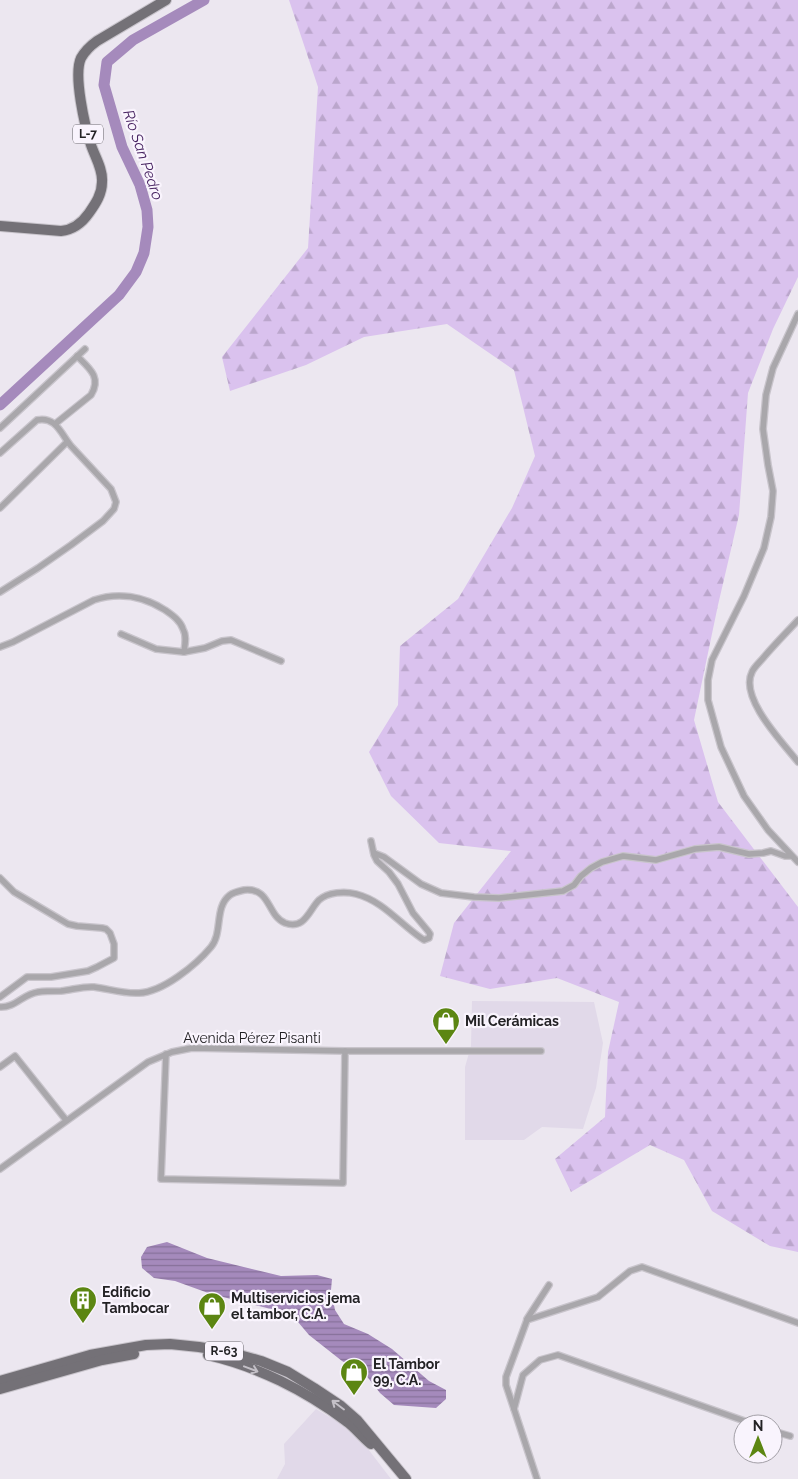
<svg xmlns="http://www.w3.org/2000/svg" width="798" height="1479" font-family="Raleway,sans-serif">
<style>
.built{fill:#e1d9e9}
.forest{fill:url(#forest-firs)}
.water{fill:url(#water-rules)}
.lines{fill:none;stroke-linecap:round;stroke-linejoin:round}
.river{stroke:#a58abc;stroke-width:11}
.minor-casing{stroke:#c8c4cb;stroke-width:8}
.primary-casing{stroke:#c8c4cb;stroke-width:12}
.minor{stroke:#a9a7ab;stroke-width:5.5}
.primary{stroke:#747177;stroke-width:10}
.oneway{stroke:#c4c0c7}
.labels{text-anchor:middle;stroke-width:4.5;stroke-linejoin:round;paint-order:stroke}
.shield{fill:#f9f4fd;stroke:#636166;stroke-width:1}
.shield-label{font-size:12px;font-weight:bold;fill:#232225}
.poi-label{font-size:14px;font-weight:bold;fill:#232225;stroke:#f9f4fd;text-anchor:start}
.street-label{font-size:14px;fill:#232225;stroke:#f9f4fd}
.water-label{font-size:15px;font-style:italic;fill:#472361;stroke:#f9f4fd}
</style>
<defs>
<pattern id="forest-firs" width="22" height="20" patternUnits="userSpaceOnUse" patternTransform="scale(1.25)"><rect width="22" height="20" fill="#dac2ee"/><path d="M5 1l3.5 6h-7zM16 11l3.5 6h-7z" fill="#bba6cc"/></pattern>
<pattern id="water-rules" width="6" height="5" patternUnits="userSpaceOnUse" patternTransform="scale(1.25)"><rect width="6" height="5" fill="#a58abc"/><path d="M0 2.5h6" fill="none" stroke="#867099"/></pattern>
</defs>
<rect width="100%" height="100%" fill="#ece7f0"/>
<g class="built">
<path d="M472 1001 594 1002 603 1043 596 1088 583 1129 542 1127 524 1140H465V1067L471 1046Z"/>
<path d="M316 1409 355 1432 391 1479H277L285 1464 284 1444Z"/>
</g>
<path class="forest" d="M289 0H798V277L773 329 748 393 739 515 718 605 694 720 718 802 798 907V1252L770 1246 712 1211 684 1160 650 1145 571 1192 555 1159 605 1117 608 1052 619 1002 557 978 490 989 440 976 454 923 511 851 439 843 391 796 369 752 398 705 400 646 458 599 512 508 535 456 514 370 447 324 364 337 306 365 230 391 222 357 308 248 318 87Z"/>
<path class="water" d="M167 1242 207 1258 281 1276 317 1275 332 1279 331 1290 335 1310 344 1324 368 1334 392 1349 429 1381 446 1390V1399L436 1408 394 1405 380 1393 365 1374 342 1361 309 1335 298 1322 271 1309 211 1294 175 1281 154 1278 142 1268 141 1257 147 1247Z"/>
<g class="lines">
<path class="river" d="M0 405 119 295 136 272 144 253 148 227 147 210 140 185 122 147 104 85 107 62 133 40 204 0"/>
<g class="minor-casing">
<g id="minor">
<path d="M798 314 773 368 766 395 763 429 768 465 773 491 771 517 764 548 744 596 712 660 708 680V700L721 747 744 796 768 830 798 862"/>
<path d="M55 424 91 395C102 377 89 368 77 356"/>
<path d="M0 428 85 349"/>
<path d="M0 453 37 420C56 416 61 434 71 446L111 489 116 502 114 509 103 521 71 545 38 568 0 592"/>
<path d="M0 508 67 442"/>
<path d="M798 620C787 632 775 644 764 657 760 662 754 667 752 672 739 698 783 743 798 762"/>
<path d="M0 647 13 642 94 600C118 592 143 596 165 610 172 615 180 620 183 629 187 636 185 644 184 652L156 649 121 634"/>
<path d="M184 652 205 648 222 641 231 640 281 661"/>
<path d="M374 853 384 857 421 884 441 893 474 897 499 898 563 891 574 885 581 876 591 868 602 862 623 856 656 860 695 849 719 847 749 854 763 853 771 851 785 856H791"/>
<path d="M0 878 14 892 68 924 77 926 102 928 106 929 110 933 114 944V958L97 967 88 971 51 977H27L0 997"/>
<path d="M0 1007C15 1008 23 994 38 992 45 991 53 991 61 991 72 990 83 986 94 987 109 989 124 994 139 993 163 992 196 965 211 947 223 933 214 907 230 895 234 892 240 891 244 890 271 887 267 916 285 923 305 930 309 910 319 900 328 892 345 891 356 894 383 901 399 923 421 938L424 940 429 938 430 934 428 931 413 913 398 884 389 872 377 861 374 855 371 841"/>
<path d="M166 1054 161 1179 343 1183 345 1051"/>
<path d="M0 1067 15 1056 66 1120"/>
<path d="M0 1169 148 1062 172 1052 192 1048 345 1051H541"/>
<path d="M527 1319 549 1285"/>
<path d="M514 1409 506 1385V1377L527 1320 598 1297 630 1271 642 1267 798 1323"/>
<path d="M773 1431 790 1436"/>
<path d="M537 1479 514 1409 523 1375 540 1360 558 1355 753 1424"/>
</g>
</g>
<g class="primary-casing">
<g id="primary">
<path d="M0 226 61 231C72 230 82 223 89 213 96 203 102 194 102 182 103 169 95 157 91 145 85 127 73 75 81 58 85 51 90 46 97 41L166 0"/>
<path d="M208 1355C257 1366 306 1391 346 1421 355 1427 362 1437 371 1444"/>
<path d="M0 1381 90 1355 146 1345 170 1344 199 1347 229 1352 261 1361 288 1372 314 1388 341 1406 357 1420 406 1479"/>
<path d="M0 1389 102 1360 134 1354"/>
</g>
</g>
<use href="#minor" class="minor"/>
<use href="#primary" class="primary"/>
</g>
<defs><path id="oneway-shaft" d="M-6 0H5M1.5-3L5.5 0L1.5 3" fill="none" stroke-width="1.6" stroke-linecap="round" stroke-linejoin="round" transform="scale(1.25)"/></defs>
<g class="oneway">
<use href="#oneway-shaft" transform="translate(251 1369) rotate(21)"/>
<use href="#oneway-shaft" transform="translate(338 1405) rotate(-143)"/>
</g>
<defs>
<g id="shop-pin" transform="scale(1.4375)"><path d="M0 17L-7.5 6A9.5 9.5 0 1 1 7.5 6Z" fill="#5c8612" stroke="#f9f4fd"/><path d="M-5-2.5h2.3a2.7 3.5 0 0 1 5.4 0H5L5.5 6h-11ZM-1.5-2.5h3a1.5 2.3 0 0 0-3 0Z" fill="#fff"/></g>
<g id="building-pin" transform="scale(1.4375)"><path d="M0 17L-7.5 6A9.5 9.5 0 1 1 7.5 6Z" fill="#5c8612" stroke="#f9f4fd"/><path d="M-4-6H4V6H1V3H-1V6H-4ZM-2.5-4.3h1.7v1.8h-1.7ZM.8-4.3h1.7v1.8H.8ZM-2.5-1h1.7V.8h-1.7ZM.8-1h1.7V.8H.8Z" fill="#fff"/></g>
</defs>
<g fill-rule="evenodd">
<use href="#shop-pin" x="446" y="1021"/>
<use href="#building-pin" x="83" y="1300"/>
<use href="#shop-pin" x="212" y="1306"/>
<use href="#shop-pin" x="354" y="1372"/>
</g>
<g class="labels">
<g class="shield">
<rect x="73" y="124.5" width="30" height="19" rx="4"/>
<rect x="205" y="1341.5" width="38" height="19" rx="4"/>
</g>
<g class="shield-label">
<text x="88" y="138">L-7</text>
<text x="224" y="1355">R-63</text>
</g>
<g class="poi-label">
<text x="465" y="1026">Mil Cerámicas</text>
<text x="102" y="1297">Edificio<tspan x="102" dy="16">Tambocar</tspan></text>
<text x="231" y="1303">Multiservicios jema<tspan x="231" dy="16">el tambor, C.A.</tspan></text>
<text x="373" y="1369">El Tambor<tspan x="373" dy="16">99, C.A.</tspan></text>
</g>
<g class="street-label">
<text x="252" y="1043">Avenida Pérez Pisanti</text>
</g>
<g class="water-label">
<text transform="translate(143 155) rotate(71)" y="5">Río San Pedro</text>
</g>
</g>
<g transform="translate(758 1439)"><circle r="24" fill="#f9f4fd" stroke="#a3a0a7"/>
<path d="M0-4L9 19L0 12L-9 19Z" fill="#5c8612"/>
<text y="-8" font-size="14" font-weight="bold" text-anchor="middle" fill="#232225">N</text>
</g>
</svg>
